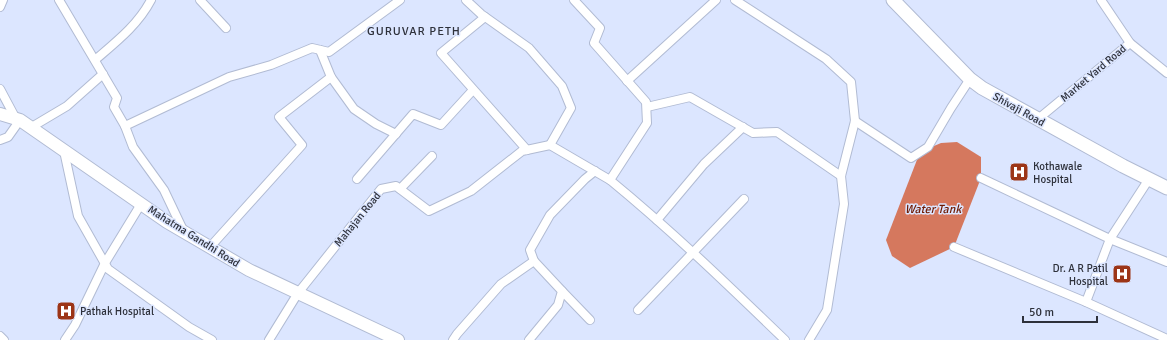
<svg xmlns="http://www.w3.org/2000/svg" width="1167" height="340" font-family="Signika,sans-serif">
<style>
.water{fill:#d5785e}
.lines{fill:none;stroke-linecap:round;stroke-linejoin:round}
.street-casing{stroke:#b1bbd3;stroke-width:10}
.secondary-casing{stroke:#b1bbd3;stroke-width:14}
.primary-casing{stroke:#b1bbd3;stroke-width:15}
.street{stroke:#fff;stroke-width:8}
.secondary{stroke:#fff;stroke-width:12}
.primary{stroke:#fff;stroke-width:13}
.labels{text-anchor:middle;stroke-width:3;stroke-linejoin:round;paint-order:stroke}
.street-label{font-size:11px;fill:#2e313b;stroke:#dce6ff}
.poi-label{font-size:11px;fill:#2e313b;stroke:#dce6ff;text-anchor:start}
.neighbourhood-label{font-size:12px;letter-spacing:1px;fill:#2e313b;stroke:#dce6ff}
.water-label{font-size:12px;font-style:italic;fill:#6e1900;stroke:#dce6ff}
</style>
<rect width="100%" height="100%" fill="#dce6ff"/>
<path class="water" d="M957 142 981 157V178L954 247 910 268 892 256 886 240 920 152 941 143Z"/>
<g class="lines">
<g class="street-casing">
<g id="street">
<path d="M59 0 117 98 114 107 125 126 133 147 164 190 183 230"/>
<path d="M200 0 226 28"/>
<path d="M466 0 481 14 529 48 562 86 571 108 550 145"/>
<path d="M574 0 600 28 594 43 646 102 647 123 610 180C671 230 728 285 785 340"/>
<path d="M735 0 826 59 851 82 855 121 841 176 844 204 827 310 809 340"/>
<path d="M1101 0 1130 43"/>
<path d="M0 7 3 0"/>
<path d="M485 17 441 53 527 150"/>
<path d="M320 50 331 77 354 109 376 124 396 134"/>
<path d="M95 60C116 42 138 25 151 0"/>
<path d="M627 81 716 0"/>
<path d="M0 89 16 119"/>
<path d="M647 107 690 97 753 133 777 132 841 176"/>
<path d="M1038 119 1130 43 1167 73"/>
<path d="M855 121 911 158 928 147 951 108 970 79"/>
<path d="M125 126 229 77 271 65 312 48 329 52 400 0"/>
<path d="M30 128 67 106 103 74"/>
<path d="M0 140 8 137 20 120"/>
<path d="M64 151 78 216 108 269 189 327 212 340"/>
<path d="M981 178 1110 239 1167 262"/>
<path d="M357 179 413 114 441 125 473 90"/>
<path d="M400 189 432 156"/>
<path d="M657 220 704 164 743 127"/>
<path d="M210 247 302 145 279 117 331 77"/>
<path d="M954 247 1086 302 1167 339"/>
<path d="M562 291 590 320"/>
<path d="M1086 302 1110 239 1149 179"/>
<path d="M638 310 744 199"/>
<path d="M0 336 4 340"/>
<path d="M65 340 75 325 105 263 141 204"/>
<path d="M269 340 298 293 381 189 396 186 429 211 471 191 522 151 550 145 610 180"/>
<path d="M453 340 457 334 501 284 534 261 530 250 550 215 585 179 595 171"/>
<path d="M529 340 558 305 562 291 534 261"/>
</g>
</g>
<g class="secondary-casing">
<path id="secondary" d="M0 114 20 120 167 222 249 270 398 340"/>
</g>
<g class="primary-casing">
<path id="primary" d="M893 0 970 79 982 88 1123 166 1167 188"/>
</g>
<use href="#street" class="street"/>
<use href="#secondary" class="secondary"/>
<use href="#primary" class="primary"/>
</g>
<defs>
<g id="hospital-square" transform="scale(1)"><rect x="-9" y="-9" width="18" height="18" rx="4" fill="#9c3517" stroke="#dce6ff"/><path d="M-5-5h3v3.5h4V-5h3V5h-3V1.5h-4V5h-3Z" fill="#fff"/></g>
</defs>
<g fill-rule="evenodd">
<use href="#hospital-square" x="1019" y="172"/>
<use href="#hospital-square" x="1122" y="274"/>
<use href="#hospital-square" x="66" y="311"/>
</g>
<g class="labels">
<g class="street-label">
<text transform="translate(1093 73) rotate(-40)" y="4">Market Yard Road</text>
<text transform="translate(1019 109) rotate(29)" y="4">Shivaji Road</text>
<text transform="translate(357 219) rotate(-51)" y="4">Mahajan Road</text>
<text transform="translate(194 236) rotate(32)" y="4">Mahatma Gandhi Road</text>
</g>
<g class="poi-label">
<text x="1033" y="170">Kothawale<tspan x="1033" dy="13">Hospital</tspan></text>
<text x="1108" y="272" text-anchor="end">Dr. A R Patil<tspan x="1108" dy="13">Hospital</tspan></text>
<text x="80" y="315">Pathak Hospital</text>
</g>
<g class="neighbourhood-label">
<text x="414" y="35">GURUVAR PETH</text>
</g>
<g class="water-label">
<text x="933" y="213">Water Tank</text>
</g>
</g>
<path d="M1023 316v6h74v-6" fill="none" stroke="#2e313b" stroke-width="2"/>
<text x="1029" y="316" font-size="12" fill="#2e313b" stroke="#dce6ff" stroke-width="3" paint-order="stroke">50 m</text>
</svg>
